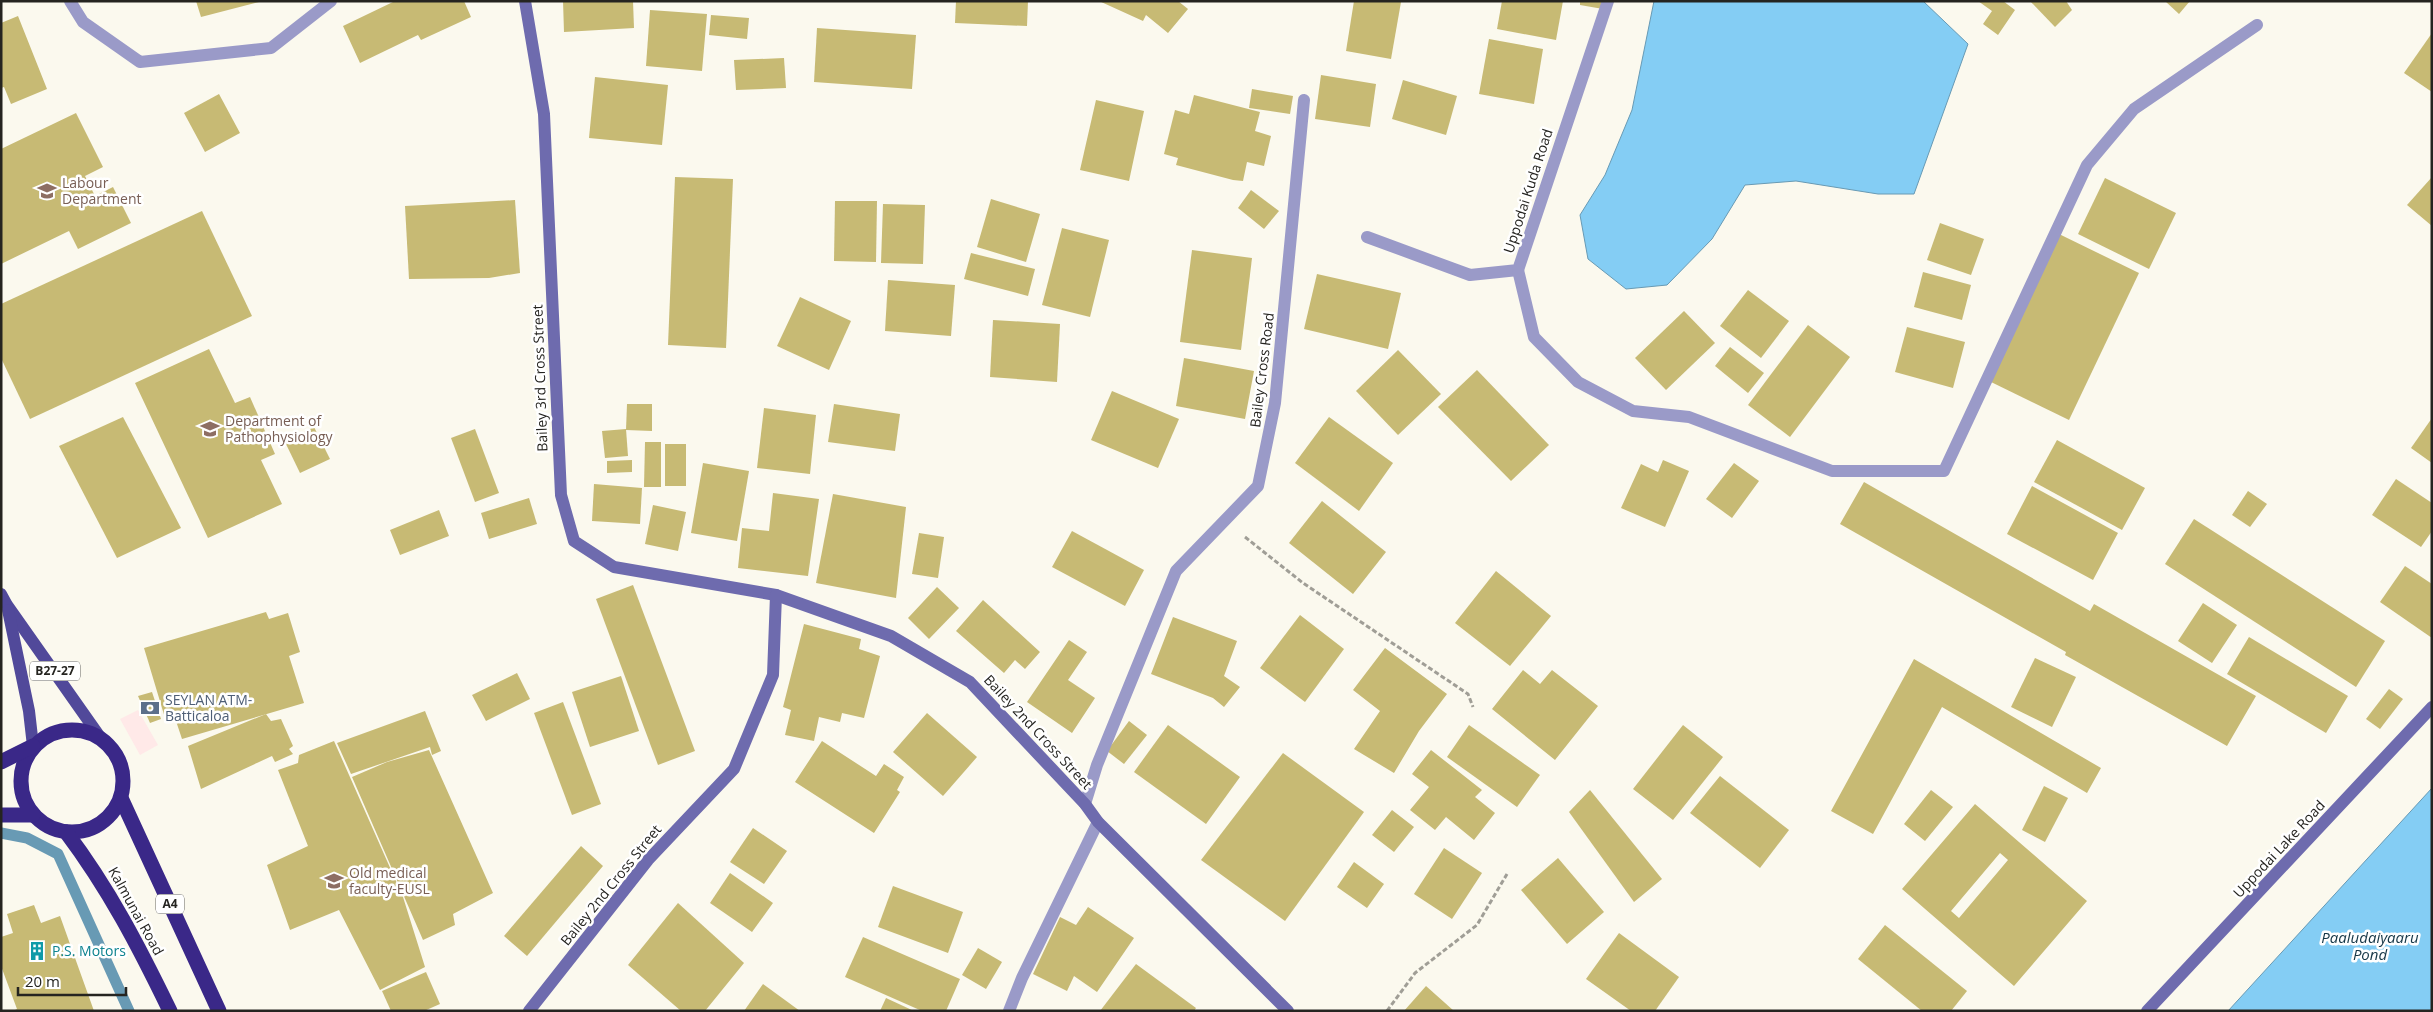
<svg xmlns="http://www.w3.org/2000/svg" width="2433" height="1012" font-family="'Open Sans',sans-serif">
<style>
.education{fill:#ffe9e8}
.water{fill:#84cdf4;stroke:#689ab4}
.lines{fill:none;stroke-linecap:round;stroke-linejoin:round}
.stream{stroke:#689ab4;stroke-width:11}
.building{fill:#c7ba74;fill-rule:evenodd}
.path{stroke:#a09e96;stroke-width:3;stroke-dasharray:5 2.5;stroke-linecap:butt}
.street{stroke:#9a9ac8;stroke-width:12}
.secondary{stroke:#6e6bae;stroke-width:12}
.primary{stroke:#51499a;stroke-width:12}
.highway{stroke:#3a2888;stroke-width:15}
.labels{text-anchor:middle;stroke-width:5;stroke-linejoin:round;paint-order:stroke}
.shield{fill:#fff;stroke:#666663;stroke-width:1}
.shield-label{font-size:12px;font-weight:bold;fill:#252420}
.education-label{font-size:14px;fill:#785e54;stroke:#fff;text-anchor:start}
.street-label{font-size:14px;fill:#252420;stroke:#fff}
.service-label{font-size:14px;fill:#4e5e75;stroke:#fff;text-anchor:start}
.culture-label{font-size:14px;fill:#0d838f;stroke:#fff;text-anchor:start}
.water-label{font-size:15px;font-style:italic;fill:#153646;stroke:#fff}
</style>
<rect width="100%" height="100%" fill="#fbf9ee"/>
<path class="education" d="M138 710 158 745 140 755 120 719Z"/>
<g class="water">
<path d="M1654 1H1923L1968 44 1914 194H1878L1796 181 1745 185 1712 239 1667 285 1626 289 1588 259 1580 215 1605 175 1632 110Z"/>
<path d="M2432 788V1011H2228Z"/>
</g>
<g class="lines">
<path class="stream" d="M1 833 27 838 58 854 129 1011"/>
</g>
<g class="building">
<path d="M196 1H259V2L201 17Z"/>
<path d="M395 1H464L471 17 421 40 418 35 360 63 343 26Z"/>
<path d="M563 1H633L634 28 564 32Z"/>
<path d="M956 1H1028L1027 26 955 23Z"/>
<path d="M1099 1H1178L1188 9 1168 33 1146 15 1143 21Z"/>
<path d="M1354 1 1401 2 1391 59 1346 51Z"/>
<path d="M1502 1H1563L1556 40 1497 29Z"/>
<path d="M1580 1H1604L1603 9 1580 5Z"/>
<path d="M1978 1H2003L2015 10 1998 35 1983 24 1992 11Z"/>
<path d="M2030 1H2066L2072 10 2055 27Z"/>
<path d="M2165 1H2190L2179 14Z"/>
<path d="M650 10 707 14 702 71 646 66Z"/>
<path d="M711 15 749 18 747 39 709 35Z"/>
<path d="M18 16 47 89 11 104 4 87 1 88V23Z"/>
<path d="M817 28 916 35 912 89 814 82Z"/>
<path d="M2432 33V92L2404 73Z"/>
<path d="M1489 39 1543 49 1534 104 1479 94Z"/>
<path d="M784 58 786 88 736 90 734 60Z"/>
<path d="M1321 75 1376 84 1370 127 1315 119Z"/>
<path d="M595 77 668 85 662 145 589 138Z"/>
<path d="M1403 80 1457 96 1446 135 1392 119Z"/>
<path d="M1252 89 1293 96 1290 114 1249 108Z"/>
<path d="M219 94 240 133 205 152 184 113Z"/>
<path d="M1194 95 1260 112 1255 131 1271 136 1264 166 1247 162 1243 181 1233 180 1176 165 1178 158 1164 154 1175 110 1189 114Z"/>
<path d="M1096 100 1144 111 1129 181 1080 170Z"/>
<path d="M76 113 103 167 85 176 95 196 113 187 131 223 78 249 69 231 1 264V149Z"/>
<path d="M675 177 733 179 726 348 668 345Z"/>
<path d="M2432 177V226L2407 205Z"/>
<path d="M2105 178 2176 213 2149 269 2078 234Z"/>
<path d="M1251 190 1279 211 1264 229 1238 208Z"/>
<path d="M991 199 1040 214 1026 262 977 247Z"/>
<path d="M515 200 520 273 489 278 409 279 405 206Z"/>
<path d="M835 201H877L876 262 834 261Z"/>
<path d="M883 204 925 205 923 264 881 263Z"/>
<path d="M202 211 252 316 30 419 1 358V304Z"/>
<path d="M1940 223 1984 239 1971 275 1927 260Z"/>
<path d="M1062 228 1109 240 1090 317 1042 305Z"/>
<path d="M2059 234 2139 273 2069 420 1989 381Z"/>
<path d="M1192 250 1252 258 1241 350 1180 342Z"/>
<path d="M971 253 1035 269 1028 296 964 279Z"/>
<path d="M1923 272 1971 285 1962 320 1914 307Z"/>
<path d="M1317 274 1401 293 1388 349 1304 329Z"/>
<path d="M888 280 955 285 951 336 885 331Z"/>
<path d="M1748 290 1789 321 1761 358 1720 326Z"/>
<path d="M800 297 851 321 829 370 777 346Z"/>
<path d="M1684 311 1715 343 1666 390 1635 358Z"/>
<path d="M993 320 1060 324 1057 382 990 377Z"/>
<path d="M1808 325 1850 357 1790 437 1748 405Z"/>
<path d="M1907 327 1965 342 1953 388 1895 372Z"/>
<path d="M1730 347 1764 373 1748 393 1715 366Z"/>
<path d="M209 349 235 403 250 397 275 454 261 460 282 504 208 538 135 383Z"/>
<path d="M1398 350 1441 394 1398 435 1356 391Z"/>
<path d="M1184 358 1254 371 1245 419 1176 406Z"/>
<path d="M1477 370 1549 445 1511 481 1438 407Z"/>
<path d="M1112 391 1179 419 1158 468 1091 440Z"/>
<path d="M627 404H652V431L626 430Z"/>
<path d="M834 404 900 414 895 451 828 442Z"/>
<path d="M764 408 816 415 810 474 757 468Z"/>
<path d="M123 417 181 528 117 558 59 446Z"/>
<path d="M1329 417 1393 463 1359 511 1295 463Z"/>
<path d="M2432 418V463L2411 448Z"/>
<path d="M314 427 330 459 300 473 285 442Z"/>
<path d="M475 429 499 493 475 502 451 438Z"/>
<path d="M626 429 628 456 605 458 602 431Z"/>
<path d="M2057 440 2145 488 2122 530 2034 482Z"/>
<path d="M645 442H661V487H644Z"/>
<rect x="665" y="444" width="21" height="42"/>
<path d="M632 460V472L607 473V461Z"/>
<path d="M1663 460 1689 471 1665 527 1621 508 1641 464 1658 472Z"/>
<path d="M703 463 749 471 737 541 691 533Z"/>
<path d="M1734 463 1759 481 1732 518 1706 499Z"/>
<path d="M2396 479 2432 503V531L2421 547 2372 515Z"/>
<path d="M1864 482 2090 611 2094 604 2256 696 2227 746 2065 655 2066 652 1840 524Z"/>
<path d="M594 484 642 488 640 524 592 521Z"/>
<path d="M2032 486 2118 533 2093 580 2007 534Z"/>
<path d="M2248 491 2267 504 2250 527 2232 515Z"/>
<path d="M773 493 819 499 808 576 738 568 742 528 769 531Z"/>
<path d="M833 494 906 507 896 598 816 583Z"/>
<path d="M529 498 537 524 489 539 481 513Z"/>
<path d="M1322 501 1386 552 1353 594 1289 543Z"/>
<path d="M653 505 686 512 678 551 645 544Z"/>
<path d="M439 510 449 536 400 555 390 530Z"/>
<path d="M2194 519 2385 641 2356 687 2165 564Z"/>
<path d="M1072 531 1144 570 1125 606 1052 567Z"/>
<path d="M919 533 944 537 938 578 912 574Z"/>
<path d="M2405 566 2432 584V638L2380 602Z"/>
<path d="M1496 571 1551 616 1510 666 1455 623Z"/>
<path d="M633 585 695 751 658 765 596 599Z"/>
<path d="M937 587 959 608 929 639 908 618Z"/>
<path d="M983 600 1040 652 1025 669 1015 660 1004 673 956 631Z"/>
<path d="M2203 603 2237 625 2212 663 2178 641Z"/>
<path d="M266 612 269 619 288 613 300 652 289 656 304 703 182 739 174 715 165 718 144 648Z"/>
<path d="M1300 615 1344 649 1305 702 1260 668Z"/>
<path d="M1173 617 1237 641 1224 676 1240 687 1224 707 1213 698 1151 674Z"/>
<path d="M804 624 861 639 859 649 880 656 864 718 842 713 840 722 819 717 814 741 785 735 791 710 783 707Z"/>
<path d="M2249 637 2348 696 2326 733 2227 674Z"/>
<path d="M1069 640 1087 652 1068 680 1095 698 1072 733 1027 702Z"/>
<path d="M1385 648 1447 694 1419 731 1394 773 1354 749 1380 711 1353 690Z"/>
<path d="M2035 658 2076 677 2052 727 2011 707Z"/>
<path d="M1914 659 2101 768 2087 793 1942 707 1873 834 1831 811Z"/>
<path d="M1523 670 1540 684 1552 670 1598 706 1555 760 1492 709Z"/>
<path d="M517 673 530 699 486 721 472 695Z"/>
<path d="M621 676 639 731 590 747 572 692Z"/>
<path d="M2389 689 2403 699 2380 729 2366 719Z"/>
<path d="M152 692 161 719 150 723 138 696Z"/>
<path d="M563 702 601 804 572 815 534 713Z"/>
<path d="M425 711 441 751 432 755 430 747 351 774 337 743Z"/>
<path d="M927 713 977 757 943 796 893 752Z"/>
<path d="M266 714 271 721 281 719 293 746 289 749 293 754 275 762 272 756 201 789 188 746Z"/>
<path d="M1129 721 1147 735 1124 764 1107 751Z"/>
<path d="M1168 725 1240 777 1206 824 1134 772Z"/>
<path d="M1469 725 1540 775 1517 807 1447 757Z"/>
<path d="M1683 725 1723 757 1673 820 1633 789Z"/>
<path d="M334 741 403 897 425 967 380 990 339 910 290 930 267 865 308 846 278 770 298 763 299 755Z"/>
<path d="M822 741 876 776 884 764 904 777 897 790 900 792 874 833 795 782Z"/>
<path d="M429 750 493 893 453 914 455 925 423 940 352 777 387 762Z"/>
<path d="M1431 750 1482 790 1475 797 1495 813 1474 840 1446 817 1435 830 1410 810 1429 787 1412 774Z"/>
<path d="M1283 753 1364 812 1285 921 1201 860Z"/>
<path d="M1720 776 1789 830 1760 868 1690 813Z"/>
<path d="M2044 786 2068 798 2045 842 2022 830Z"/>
<path d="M1590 790 1662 879 1634 902 1569 812Z"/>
<path d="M1931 790 1953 807 1925 841 1904 824Z"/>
<path d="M1975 804 2087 901 2014 986 1902 889ZM2000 853 2008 860 1959 918 1951 911Z"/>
<path d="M1392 810 1414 827 1394 852 1372 835Z"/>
<path d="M753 828 787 851 764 884 730 862Z"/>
<path d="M581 846 603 866 527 956 504 936Z"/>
<path d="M1444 848 1482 873 1452 919 1414 894Z"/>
<path d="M1558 858 1604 912 1567 944 1521 890Z"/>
<path d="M1354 862 1384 884 1367 908 1337 887Z"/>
<path d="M730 873 773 903 752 932 710 903Z"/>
<path d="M893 886 963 912 948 953 878 927Z"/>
<path d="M678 903 744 963 705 1011H681L628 965Z"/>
<path d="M34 905 41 923 60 916 94 1011H13L17 1009 1 966V937L13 933 7 914Z"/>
<path d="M1088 907 1134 938 1097 992 1074 976 1067 991 1033 974 1060 917 1076 925Z"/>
<path d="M1885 925 1967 991 1951 1011H1922L1858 959Z"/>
<path d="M1619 933 1679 977 1655 1011H1631L1586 979Z"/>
<path d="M863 937 960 979 946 1011H922L845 977Z"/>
<path d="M978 948 1002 962 986 989 962 975Z"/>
<path d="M1136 964 1196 1008 1194 1011H1100Z"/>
<path d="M426 972 440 1004 424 1011H391L382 991Z"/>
<path d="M763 984 800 1011H744Z"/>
<path d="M1426 986 1454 1011H1404Z"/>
<path d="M886 998 914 1011H880Z"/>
</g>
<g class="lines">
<g class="path">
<path d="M1245 537 1303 583 1468 694 1473 707"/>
<path d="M1387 1011 1415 973 1477 925 1507 874"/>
</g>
<g class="street">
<path d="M70 1 83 22 140 62 271 48 331 1"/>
<path d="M1367 237 1470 275 1518 270 1608 1"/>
<path d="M1518 270 1534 337 1578 382 1633 411 1689 417 1832 471H1944L2087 165 2134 109 2257 25"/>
<path d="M1085 804 1097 765 1176 571 1258 486 1275 403 1304 100"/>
<path d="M1009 1011 1022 978 1098 822"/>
</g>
<g class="secondary">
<path d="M525 1 544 114 561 495 574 541 614 567 776 595 891 636 970 682 1085 804 1098 822 1288 1011"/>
<path d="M529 1011 648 860 734 769 773 675 776 595"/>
<path d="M2147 1011 2432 707"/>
</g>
<g class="primary">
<path d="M1 594 7 605 100 737"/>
<path d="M8 610 29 711 33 746"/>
</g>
<g class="highway">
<circle cx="72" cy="781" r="51"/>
<path d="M1 762 33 746"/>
<path d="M121 798 219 1011"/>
<path d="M1 815H33"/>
<path d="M66 832C109 889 139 947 170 1011"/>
</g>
</g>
<defs>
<g id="university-bare" transform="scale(1.5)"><path d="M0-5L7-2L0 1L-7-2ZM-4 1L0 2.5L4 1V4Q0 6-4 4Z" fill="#8d6e63" stroke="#fff" stroke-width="2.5" paint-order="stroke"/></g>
<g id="bank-bare" transform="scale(1.5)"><path d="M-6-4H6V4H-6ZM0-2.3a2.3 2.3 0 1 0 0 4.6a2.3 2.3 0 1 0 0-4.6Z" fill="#5c6f8a" stroke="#fff" stroke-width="2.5" paint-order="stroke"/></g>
<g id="building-bare" transform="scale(1.5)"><path d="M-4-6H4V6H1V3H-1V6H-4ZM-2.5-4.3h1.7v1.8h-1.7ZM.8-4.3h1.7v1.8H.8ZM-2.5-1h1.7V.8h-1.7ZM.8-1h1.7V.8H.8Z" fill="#0f9aa8" stroke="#fff" stroke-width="2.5" paint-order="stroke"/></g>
</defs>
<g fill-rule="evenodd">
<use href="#university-bare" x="47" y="191"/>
<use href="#university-bare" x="210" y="429"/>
<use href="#bank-bare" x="150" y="708"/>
<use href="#university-bare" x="334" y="881"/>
<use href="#building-bare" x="37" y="951"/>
</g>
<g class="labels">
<g class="shield">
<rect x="30" y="661.5" width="50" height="19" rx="4"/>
<rect x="156" y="894.5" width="28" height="19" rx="4"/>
</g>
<g class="shield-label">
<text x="55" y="675">B27-27</text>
<text x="170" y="908">A4</text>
</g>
<g class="education-label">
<text x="62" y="188">Labour<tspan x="62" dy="16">Department</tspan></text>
<text x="225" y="426">Department of<tspan x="225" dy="16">Pathophysiology</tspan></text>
<text x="349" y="878">Old medical<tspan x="349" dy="16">faculty-EUSL</tspan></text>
</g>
<g class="street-label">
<text transform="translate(1528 191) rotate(-72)" y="5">Uppodai Kuda Road</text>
<text transform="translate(1262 370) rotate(-83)" y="5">Bailey Cross Road</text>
<text transform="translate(540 378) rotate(-92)" y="5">Bailey 3rd Cross Street</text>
<text transform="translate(1038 732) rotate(47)" y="5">Bailey 2nd Cross Street</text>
<text transform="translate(2279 849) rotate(-47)" y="5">Uppodai Lake Road</text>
<text transform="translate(611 885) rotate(-51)" y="5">Bailey 2nd Cross Street</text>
<text transform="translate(136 911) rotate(61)" y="5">Kalmunai Road</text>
</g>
<g class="service-label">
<text x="165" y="705">SEYLAN ATM-<tspan x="165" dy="16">Batticaloa</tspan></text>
</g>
<g class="culture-label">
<text x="52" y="956">P.S. Motors</text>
</g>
<g class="water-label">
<text x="2370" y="943">Paaludaiyaaru<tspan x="2370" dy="17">Pond</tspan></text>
</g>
</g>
<rect width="2433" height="1012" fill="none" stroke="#252420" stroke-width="5"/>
<path d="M18 987v8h108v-8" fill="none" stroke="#252420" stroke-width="2.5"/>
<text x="25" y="987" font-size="15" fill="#252420" stroke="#ffffff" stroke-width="4" paint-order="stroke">20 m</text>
</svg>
